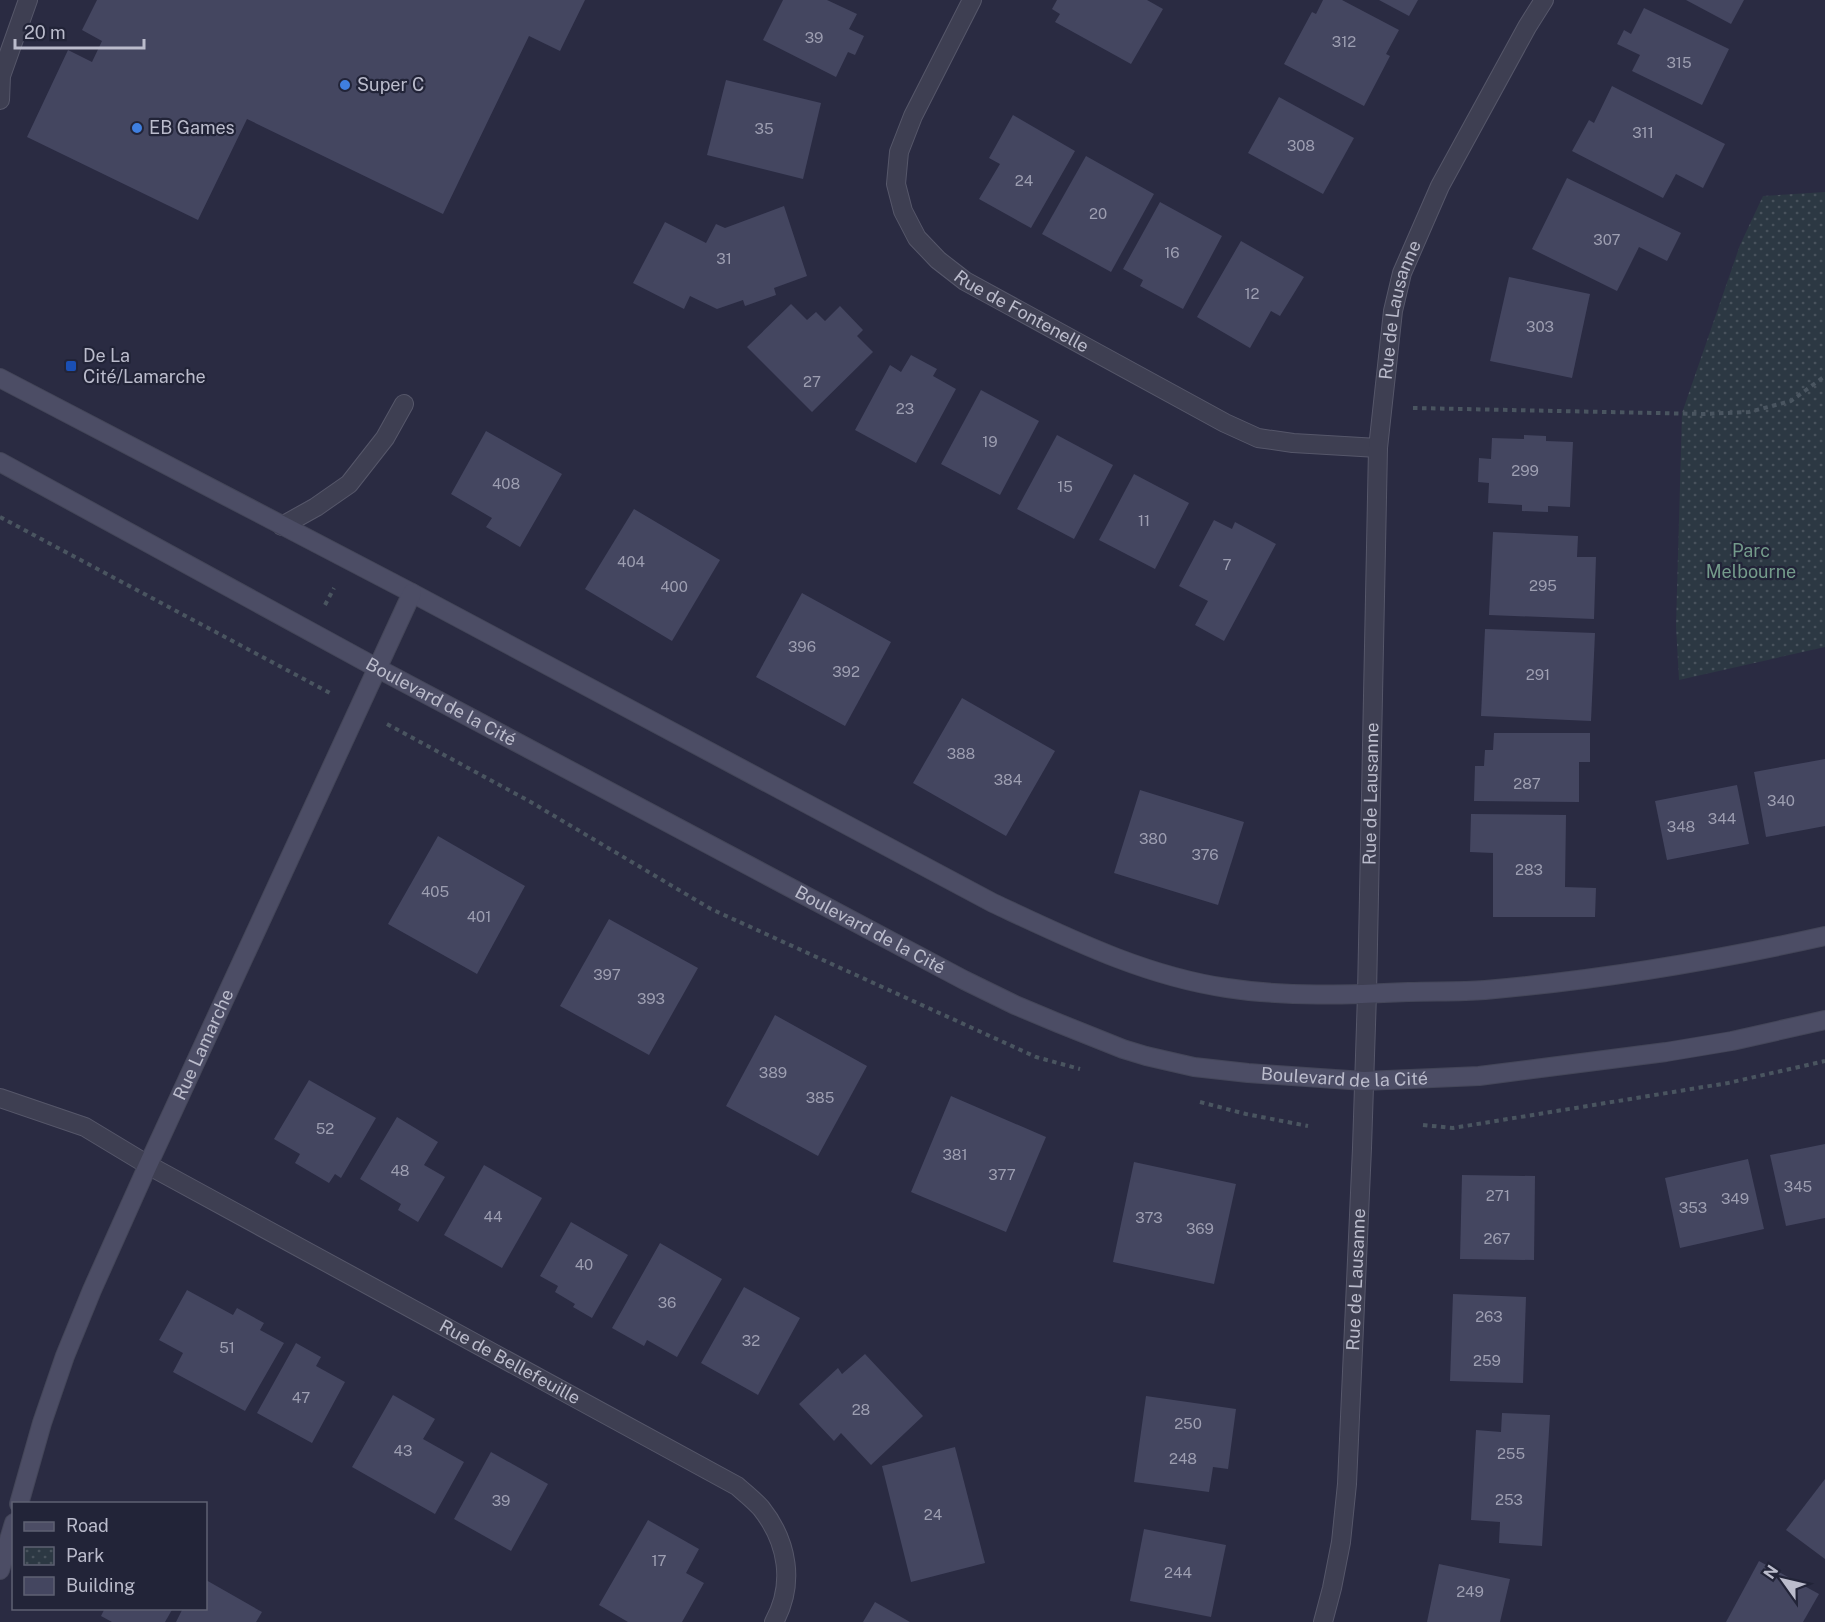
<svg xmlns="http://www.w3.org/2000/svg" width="1825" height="1622" font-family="'Public Sans',sans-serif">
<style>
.park{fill:url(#park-dots)}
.building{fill:#444660}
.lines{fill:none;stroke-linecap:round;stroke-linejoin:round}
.lane-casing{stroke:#56576a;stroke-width:20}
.street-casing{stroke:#56576a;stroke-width:20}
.secondary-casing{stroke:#444659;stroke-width:20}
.path{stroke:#4a5560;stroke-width:4;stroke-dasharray:4.5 4.5;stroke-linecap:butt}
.lane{stroke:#3e3f52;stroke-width:18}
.street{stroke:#3e3f52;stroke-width:18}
.secondary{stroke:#4c4d65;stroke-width:18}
.shop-dot{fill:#3f7fe0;stroke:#222438;stroke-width:2}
.transit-dot{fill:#1a4fb4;stroke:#222438;stroke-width:2}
.labels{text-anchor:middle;stroke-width:4.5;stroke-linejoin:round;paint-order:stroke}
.number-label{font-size:15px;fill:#9d9eb1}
.poi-label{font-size:18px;fill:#bbbccc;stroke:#222438;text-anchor:start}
.street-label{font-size:18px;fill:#bbbccc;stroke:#222438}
.park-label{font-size:18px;fill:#749b8b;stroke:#222438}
</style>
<defs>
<pattern id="park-dots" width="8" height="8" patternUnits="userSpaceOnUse" patternTransform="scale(1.5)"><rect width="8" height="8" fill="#2c3843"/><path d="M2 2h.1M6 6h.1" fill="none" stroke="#49535d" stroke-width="1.8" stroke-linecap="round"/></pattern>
</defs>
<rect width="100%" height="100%" fill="#2a2b42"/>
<path class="park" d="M1825 192V647L1679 680 1676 626 1682 413 1740 245 1763 196Z"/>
<g class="building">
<path d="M97 0H585L560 51 529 36 443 214 247 119 198 220 27 137 68 50 92 62 102 41 82 30Z"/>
<path d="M783 0H827L857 14 849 29 864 36 855 55 848 52 836 77 763 40Z"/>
<path d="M1057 0H1147L1163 9 1131 64 1055 22 1060 14 1052 9Z"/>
<path d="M1323 0H1342L1399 30 1386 54 1390 56 1364 106 1284 64 1312 12 1316 14Z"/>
<path d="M1379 0H1418L1409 16Z"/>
<path d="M1686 0H1744L1731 24Z"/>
<path d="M1644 8 1729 49 1702 105 1632 71 1640 55 1617 44 1624 30 1631 34Z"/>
<path d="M726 80 821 103 803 179 707 155Z"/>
<path d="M1612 86 1725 144 1703 188 1676 174 1663 198 1572 151 1589 120 1594 123Z"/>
<path d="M1279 97 1354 138 1323 194 1248 153Z"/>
<path d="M1013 115 1075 151 1031 228 979 199 1000 164 989 158Z"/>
<path d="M1086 156 1154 194 1111 272 1042 234Z"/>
<path d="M1567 178 1681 233 1667 261 1639 247 1617 291 1532 249Z"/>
<path d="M1160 202 1222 236 1183 309 1140 286 1143 280 1123 269Z"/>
<path d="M784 206 807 276 774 288 776 295 745 306 743 300 717 309 690 296 684 309 633 283 665 222 706 243 716 224 725 228Z"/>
<path d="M1241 241 1304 277 1280 316 1271 311 1250 348 1197 317Z"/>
<path d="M1509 277 1590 294 1572 378 1490 361Z"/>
<path d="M791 304 807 320 816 312 825 321 840 306 863 330 857 336 873 352 812 412 747 347Z"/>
<path d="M911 355 937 369 933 376 956 389 916 463 855 430 890 365 901 372Z"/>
<path d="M981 390 1039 421 1000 495 941 464Z"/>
<path d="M486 431 562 474 520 547 486 527 492 518 451 494Z"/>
<path d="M1057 435 1113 465 1074 539 1017 509Z"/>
<path d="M1524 435 1546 436V441L1573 442 1570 507 1548 506V512L1522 511V505L1488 503 1489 483 1478 482 1479 458 1491 459 1492 438 1524 439Z"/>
<path d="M1134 474 1189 503 1155 569 1099 540Z"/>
<path d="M634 509 720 560 672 641 585 589Z"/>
<path d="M1214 520 1232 529 1235 522 1276 544 1224 641 1195 625 1208 601 1179 586Z"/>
<path d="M1493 532 1578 536 1577 557H1596L1594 619 1489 615Z"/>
<path d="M802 593 891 642 845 726 756 677Z"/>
<path d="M1485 629 1595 633 1591 721 1481 716Z"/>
<path d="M962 698 1055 751 1006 836 913 783Z"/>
<path d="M1494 733H1590V762H1579V802L1474 801 1475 766H1484L1485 750H1493Z"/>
<path d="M1825 759V826L1766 837 1754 772Z"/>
<path d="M1737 785 1749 844 1667 860 1655 801Z"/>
<path d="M1140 790 1244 822 1218 905 1114 873Z"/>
<path d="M1471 814 1566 815 1565 887 1596 888 1595 917H1493V853L1470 852Z"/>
<path d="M438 836 525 886 477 974 388 924Z"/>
<path d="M609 919 698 968 649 1055 560 1006Z"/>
<path d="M775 1015 867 1066 818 1156 726 1106Z"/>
<path d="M309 1080 376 1118 341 1178 335 1174 329 1183 295 1163 300 1154 274 1139Z"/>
<path d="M951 1096 1046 1137 1006 1232 911 1192Z"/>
<path d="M397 1117 438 1142 424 1165 445 1177 418 1222 398 1210 401 1204 360 1179Z"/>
<path d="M1825 1144V1218L1786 1226 1770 1155Z"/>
<path d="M1748 1159 1764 1229 1680 1248 1665 1178Z"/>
<path d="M1134 1162 1236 1184 1214 1284 1113 1262Z"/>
<path d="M484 1165 542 1198 502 1268 444 1235Z"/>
<path d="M1462 1175 1535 1176 1534 1260 1460 1259Z"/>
<path d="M571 1222 628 1255 592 1318 573 1307 575 1304 555 1292 558 1286 540 1276Z"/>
<path d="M660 1243 722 1279 677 1357 647 1340 644 1346 612 1328Z"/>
<path d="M744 1287 800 1318 758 1395 701 1363Z"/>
<path d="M187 1290 233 1315 237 1308 264 1323 260 1330 284 1343 245 1411 173 1372 183 1353 159 1340Z"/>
<path d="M1453 1294 1526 1297 1523 1383 1450 1381Z"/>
<path d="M296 1343 321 1357 316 1366 345 1382 312 1443 257 1413Z"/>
<path d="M865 1354 923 1416 871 1465 841 1433 834 1441 799 1404 838 1368 842 1374Z"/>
<path d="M393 1395 435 1419 423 1439 464 1462 435 1514 352 1467Z"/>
<path d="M1146 1396 1236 1409 1228 1469 1213 1467 1209 1492 1134 1482Z"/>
<path d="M1502 1413 1550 1415 1542 1546 1499 1543 1500 1522 1471 1520 1476 1430 1501 1432Z"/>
<path d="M955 1447 985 1563 911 1582 882 1466Z"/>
<path d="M491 1452 548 1484 511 1551 454 1519Z"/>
<path d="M1825 1479V1559L1786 1530Z"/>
<path d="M648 1520 699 1549 686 1573 704 1583 682 1622H628L599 1605Z"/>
<path d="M1144 1529 1226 1545 1211 1617 1130 1601Z"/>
<path d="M1759 1561 1819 1594 1803 1622H1726Z"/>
<path d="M1439 1564 1510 1579 1500 1622H1427Z"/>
<path d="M206 1580 262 1612 256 1622H176L183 1608H206Z"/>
<path d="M875 1602 910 1622H863Z"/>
<path d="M105 1608H173L165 1622H112L101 1616Z"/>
</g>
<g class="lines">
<g class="lane-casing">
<g id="lane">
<path d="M0 100 1 76 28 0"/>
<path d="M282 526 316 507 349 484 385 438 404 404"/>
<path d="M0 1098 85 1127 148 1165"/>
</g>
</g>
<g class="street-casing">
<g id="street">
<path id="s1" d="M972 0 913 116 899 152 896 184 903 211 917 238 938 260 965 281 1225 423 1258 438 1293 443 1378 448"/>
<path id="s2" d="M148 1165 737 1486C745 1493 754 1500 761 1508 788 1542 795 1584 774 1622"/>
<path id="s3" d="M1323 1622 1332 1588 1341 1542 1347 1484 1362 1148 1367 994 1378 448 1393 311 1402 273 1440 186 1527 27 1544 0"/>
</g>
</g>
<g class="secondary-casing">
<g id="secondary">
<path d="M0 378 412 593 993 903C1068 938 1144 976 1227 988 1286 997 1348 995 1408 992 1433 991 1459 992 1485 990 1599 980 1713 961 1825 936"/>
<path id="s4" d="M0 462 377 668 964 980 1015 1005 1058 1023 1123 1049 1146 1056 1194 1067 1248 1073 1364 1081 1479 1076 1666 1052 1732 1041 1825 1020"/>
<path id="s5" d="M19 1504 42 1423 65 1356 92 1290 148 1165 412 593"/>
<path d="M0 1570 14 1523"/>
</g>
</g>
<g class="path">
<path d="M1413 408 1703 414 1749 412 1791 401 1825 376"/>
<path d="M0 517 330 693"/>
<path d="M325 605 334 588"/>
<path d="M387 724 529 801 711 909 1036 1057 1080 1069"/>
<path d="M1200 1102 1246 1114 1308 1126"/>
<path d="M1423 1125 1453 1128 1728 1083 1825 1061"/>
</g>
<use href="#lane" class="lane"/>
<use href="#street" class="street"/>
<use href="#secondary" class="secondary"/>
</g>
<g class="shop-dot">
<circle cx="345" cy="85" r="6"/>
<circle cx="137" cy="128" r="6"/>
</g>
<rect class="transit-dot" x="65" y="360" width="12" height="12" rx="3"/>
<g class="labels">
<g class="number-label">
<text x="814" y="43">39</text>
<text x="1344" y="47">312</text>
<text x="1679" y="68">315</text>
<text x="764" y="134">35</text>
<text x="1643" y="138">311</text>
<text x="1301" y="151">308</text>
<text x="1024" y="186">24</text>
<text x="1098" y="219">20</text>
<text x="1607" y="245">307</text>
<text x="1172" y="258">16</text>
<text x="724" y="264">31</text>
<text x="1252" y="299">12</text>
<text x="1540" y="332">303</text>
<text x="812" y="387">27</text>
<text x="905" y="414">23</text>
<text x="990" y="447">19</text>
<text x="1525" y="476">299</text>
<text x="506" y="489">408</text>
<text x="1065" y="492">15</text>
<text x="1144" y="526">11</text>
<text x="631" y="567">404</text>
<text x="1227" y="570">7</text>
<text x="1543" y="591">295</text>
<text x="674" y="592">400</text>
<text x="802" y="652">396</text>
<text x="846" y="677">392</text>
<text x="1538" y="680">291</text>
<text x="961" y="759">388</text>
<text x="1008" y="785">384</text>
<text x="1527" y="789">287</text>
<text x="1781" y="806">340</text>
<text x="1722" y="824">344</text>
<text x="1681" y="832">348</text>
<text x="1153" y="844">380</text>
<text x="1205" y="860">376</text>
<text x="1529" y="875">283</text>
<text x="435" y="897">405</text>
<text x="479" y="922">401</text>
<text x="607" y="980">397</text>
<text x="651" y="1004">393</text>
<text x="773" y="1078">389</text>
<text x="820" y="1103">385</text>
<text x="325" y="1134">52</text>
<text x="955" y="1160">381</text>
<text x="400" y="1176">48</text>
<text x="1002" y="1180">377</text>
<text x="1798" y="1192">345</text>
<text x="1498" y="1201">271</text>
<text x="1735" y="1204">349</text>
<text x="1693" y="1213">353</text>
<text x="493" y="1222">44</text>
<text x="1149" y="1223">373</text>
<text x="1200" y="1234">369</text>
<text x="1497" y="1244">267</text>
<text x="584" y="1270">40</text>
<text x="667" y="1308">36</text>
<text x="1489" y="1322">263</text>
<text x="751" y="1346">32</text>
<text x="227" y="1353">51</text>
<text x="1487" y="1366">259</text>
<text x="301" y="1403">47</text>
<text x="861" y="1415">28</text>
<text x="1188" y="1429">250</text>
<text x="403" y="1456">43</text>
<text x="1511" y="1459">255</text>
<text x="1183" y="1464">248</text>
<text x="1509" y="1505">253</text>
<text x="501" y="1506">39</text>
<text x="933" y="1520">24</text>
<text x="659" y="1566">17</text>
<text x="1178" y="1578">244</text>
<text x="1470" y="1597">249</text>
</g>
<g class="poi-label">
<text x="357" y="91">Super C</text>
<text x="149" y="134">EB Games</text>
<text x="83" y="362">De La<tspan x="83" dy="21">Cité/Lamarche</tspan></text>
</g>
<g class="street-label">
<text dy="6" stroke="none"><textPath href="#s1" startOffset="388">Rue de Fontenelle</textPath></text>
<text dy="6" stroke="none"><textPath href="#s3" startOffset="1317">Rue de Lausanne</textPath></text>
<text dy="6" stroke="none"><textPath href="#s4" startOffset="502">Boulevard de la Cité</textPath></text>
<text dy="6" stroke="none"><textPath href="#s3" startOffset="831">Rue de Lausanne</textPath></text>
<text dy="6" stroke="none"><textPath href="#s4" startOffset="988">Boulevard de la Cité</textPath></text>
<text dy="6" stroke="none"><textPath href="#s5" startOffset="496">Rue Lamarche</textPath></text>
<text dy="6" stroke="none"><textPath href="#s4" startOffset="1492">Boulevard de la Cité</textPath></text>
<text dy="6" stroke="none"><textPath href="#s3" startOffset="345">Rue de Lausanne</textPath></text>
<text dy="6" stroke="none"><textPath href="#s2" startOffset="412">Rue de Bellefeuille</textPath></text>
</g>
<g class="park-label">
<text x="1751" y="557">Parc<tspan x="1751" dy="21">Melbourne</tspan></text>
</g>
</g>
<rect x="12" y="1502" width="195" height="108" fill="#222438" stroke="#5f6173" stroke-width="1.5"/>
<rect x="24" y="1522" width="30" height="9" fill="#4c4d65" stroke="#5f6173" stroke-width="1.5"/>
<text x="66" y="1532" font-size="18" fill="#bbbccc">Road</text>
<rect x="24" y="1547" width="30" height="18" fill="url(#park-dots)" stroke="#5f6173" stroke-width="1.5"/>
<text x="66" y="1562" font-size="18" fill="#bbbccc">Park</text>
<rect x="24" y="1577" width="30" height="18" fill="#444660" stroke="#5f6173" stroke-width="1.5"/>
<text x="66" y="1592" font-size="18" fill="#bbbccc">Building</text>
<g transform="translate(1783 1580) rotate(304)" stroke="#222438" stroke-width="4.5" paint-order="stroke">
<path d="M0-4.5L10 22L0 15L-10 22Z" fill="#bbbccc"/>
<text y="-9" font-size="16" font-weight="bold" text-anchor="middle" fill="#bbbccc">N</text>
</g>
<path d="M15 39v9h129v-9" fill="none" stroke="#bbbccc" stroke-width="3"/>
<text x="24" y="39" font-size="18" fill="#bbbccc" stroke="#222438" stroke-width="4.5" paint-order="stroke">20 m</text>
</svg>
